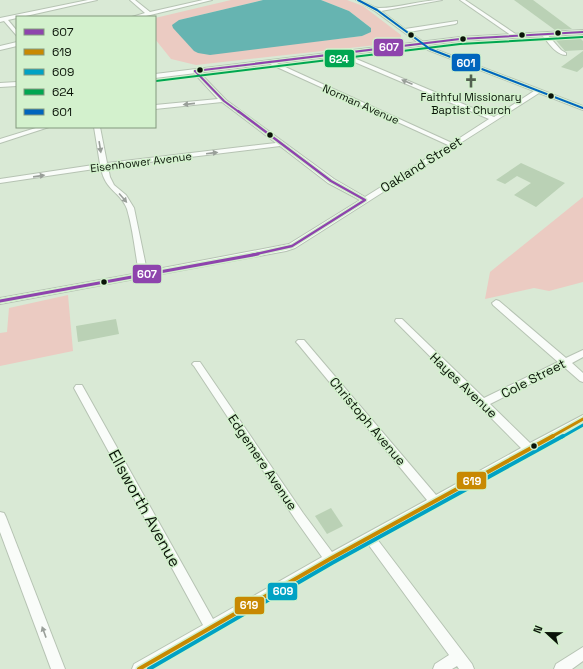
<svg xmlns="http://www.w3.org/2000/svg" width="583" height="669" font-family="'Space Grotesk',sans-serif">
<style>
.green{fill:#ebcbc2}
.water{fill:#66b4b1}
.building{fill:#bad1b5}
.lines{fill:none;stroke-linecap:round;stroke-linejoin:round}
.minor-casing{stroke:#b6c3b3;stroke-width:2}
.major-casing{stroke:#b6c3b3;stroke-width:2}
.minor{fill:#f9fcf9;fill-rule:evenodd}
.major{fill:#f9fcf9;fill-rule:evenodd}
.bus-1-far2-casing{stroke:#d3f1cd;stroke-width:4}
.bus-1-far1-casing{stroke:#d3f1cd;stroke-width:5}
.bus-1-casing{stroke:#d3f1cd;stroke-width:6}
.bus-2-far1-casing{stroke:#d3f1cd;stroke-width:6}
.bus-2-casing{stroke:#d3f1cd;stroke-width:7}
.bus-3-far1-casing{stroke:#d3f1cd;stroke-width:6}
.bus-3-casing{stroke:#d3f1cd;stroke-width:7}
.bus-4-casing{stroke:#d3f1cd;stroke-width:4}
.bus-5-casing{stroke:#d3f1cd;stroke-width:4}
.bus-1-far2{stroke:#8e44ad;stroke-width:2}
.bus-1-far1{stroke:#8e44ad;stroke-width:2.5}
.bus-1{stroke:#8e44ad;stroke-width:3}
.bus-2-far1{stroke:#c88902;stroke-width:3}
.bus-2{stroke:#c88902;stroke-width:4}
.bus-3-far1{stroke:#00a2c4;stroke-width:3}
.bus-3{stroke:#00a2c4;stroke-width:4}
.bus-4{stroke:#00a651;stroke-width:2}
.bus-5{stroke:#0065bd;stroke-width:2}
.oneway{fill:#999f99}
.bus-dot{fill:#0a1408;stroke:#d3f1cd;stroke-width:1.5}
.labels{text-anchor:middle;stroke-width:3;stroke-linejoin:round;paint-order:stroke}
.far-poi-label{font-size:11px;fill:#0a1408;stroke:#d3f1cd}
.far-street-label{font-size:11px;fill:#0a1408;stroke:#d3f1cd}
.street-label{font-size:13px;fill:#0a1408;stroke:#d3f1cd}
.near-street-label{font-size:16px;fill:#0a1408;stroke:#d3f1cd}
.line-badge{stroke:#d3f1cd;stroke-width:1.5}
.badge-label{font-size:11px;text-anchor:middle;font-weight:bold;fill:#fff}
</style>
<rect width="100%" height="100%" fill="#d9e9d5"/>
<g class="green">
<path d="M231 0H263L179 20 204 54 362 36 371 28 349 11 321 0H347L363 6 401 35V38L395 43 196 65 171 59 155 39V18Z"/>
<path d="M583 197V282L549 291 534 288 485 299 490 272Z"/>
<path d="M68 295 73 351 0 366V333L7 332 9 308Z"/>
</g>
<path class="water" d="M263 0H321L349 11 371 28V32L362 36 210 55 198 53 194 51 173 28 172 25 179 20Z"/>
<g class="building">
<path d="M514 0H533L572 29 555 30Z"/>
<path d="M578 36 583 41V50L565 51 553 37Z"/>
<path d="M583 51V67L577 72 561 67Z"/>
<path d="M521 163 565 183 536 207 514 195 531 183 517 176 505 184 496 180Z"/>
<path d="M116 319 119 334 78 342 76 326Z"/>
<path d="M331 508 343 526 327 534 315 516Z"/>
</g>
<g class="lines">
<g class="minor-casing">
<g id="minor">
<path d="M88 0H97L8 20 17 31V36L4 21 0 22V18Z"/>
<path d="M130 0H135L150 12 203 0H212L142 17H132L145 13Z"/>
<path d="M356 0C365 0 372 8 379 8 399 8 421 0 442 0L381 11 405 29 457 21V23L455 24 409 32 432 48 583 106V110L539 93 295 248 286 251 0 304V298L139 273C135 252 133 229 127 209 121 192 105 191 101 168L0 183V179L100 164 94 127H100L107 163 276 143 222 102 155 109V105L218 99 193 72V70H197L226 100 334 179 365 197 448 145 268 63V61H272L452 143 489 119 338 55V53H342L494 117 534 91 428 50 375 11ZM280 146 328 183 360 200 289 244 147 271 134 208 126 195 114 185 110 177 108 167Z"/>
<path d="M460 0H465L517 35 512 36Z"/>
<path d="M542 33H546L561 50 566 53V55C556 55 548 42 542 35Z"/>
<path d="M17 42V46L0 50V46Z"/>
<path d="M39 127H49L0 143V139Z"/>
<path d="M496 300 499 301 566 358 583 350V357L572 363 583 373V382L580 381 564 367 490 404 530 443 583 415V424L377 539 472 664 474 669H459L457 666 452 669H433L435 664 449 655 368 544 152 669H132L134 664 203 625 74 388 76 385H82L213 619 322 557 295 519 194 366 192 364 194 362H200L303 513 332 552 427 500 298 344 296 342 298 340H304L436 495 521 448 395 321 396 319H402L484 398 558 362 493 305 492 303Z"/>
<path d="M0 512 4 513 6 517 65 669H51L0 532Z"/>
<path d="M583 647V661L572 669H554L556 664Z"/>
</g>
</g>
<g class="major-casing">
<g id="major">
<path d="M583 30V34L460 41 155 78V74L460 37Z"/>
<path d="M17 82V86L0 87V83Z"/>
</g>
</g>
<use href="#minor" class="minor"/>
<use href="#major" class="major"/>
<g class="bus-1-far2-casing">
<g id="bus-1-far2">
<path d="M195 71 460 39 583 32"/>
<path d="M195 71 224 101 239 112"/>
</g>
</g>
<g class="bus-1-far1-casing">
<path id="bus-1-far1" d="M238 111 331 181 365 200 292 246 252 255"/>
</g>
<g class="bus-1-casing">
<path id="bus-1" d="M0 301 258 254"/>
</g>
<g class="bus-2-far1-casing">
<path id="bus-2-far1" d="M551 437 583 419"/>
</g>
<g class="bus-2-casing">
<path id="bus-2" d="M139 669 330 559 553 436"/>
</g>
<g class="bus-3-far1-casing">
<path id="bus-3-far1" d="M562 437 583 425"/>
</g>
<g class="bus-3-casing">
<path id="bus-3" d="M149 669 332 563 563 436"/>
</g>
<g class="bus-4-casing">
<path id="bus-4" d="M156 81 460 44 583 37"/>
</g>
<g class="bus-5-casing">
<path id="bus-5" d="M358 0 377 10 430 49 583 108"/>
</g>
<use href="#bus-1-far2" class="bus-1-far2"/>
<use href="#bus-1-far1" class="bus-1-far1"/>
<use href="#bus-1" class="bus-1"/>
<use href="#bus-2-far1" class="bus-2-far1"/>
<use href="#bus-2" class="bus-2"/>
<use href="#bus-3-far1" class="bus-3-far1"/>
<use href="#bus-3" class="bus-3"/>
<use href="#bus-4" class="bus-4"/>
<use href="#bus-5" class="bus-5"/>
</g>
<defs><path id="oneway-solid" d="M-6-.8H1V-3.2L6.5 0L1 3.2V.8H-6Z"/></defs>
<g class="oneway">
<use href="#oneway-solid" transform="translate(407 82) rotate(-157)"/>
<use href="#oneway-solid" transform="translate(189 104) rotate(174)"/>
<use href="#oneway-solid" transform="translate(100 147) rotate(81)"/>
<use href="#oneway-solid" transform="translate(212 153) rotate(-7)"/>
<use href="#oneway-solid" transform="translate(39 176) rotate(-8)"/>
<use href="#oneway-solid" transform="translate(123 198) rotate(49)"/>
<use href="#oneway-solid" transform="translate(44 632) rotate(-110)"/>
</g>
<defs>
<g id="church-bare" transform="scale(1.08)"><path d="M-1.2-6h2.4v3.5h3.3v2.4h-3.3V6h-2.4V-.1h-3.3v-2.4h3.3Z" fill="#525f50" stroke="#d3f1cd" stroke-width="2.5" paint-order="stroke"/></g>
</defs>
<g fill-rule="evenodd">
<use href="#church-bare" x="471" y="81"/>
</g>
<g class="bus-dot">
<circle cx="558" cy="33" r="3.5"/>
<circle cx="411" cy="35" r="3.5"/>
<circle cx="522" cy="35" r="3.5"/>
<circle cx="463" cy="39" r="3.5"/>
<circle cx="200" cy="70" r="3.5"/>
<circle cx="551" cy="96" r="3.5"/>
<circle cx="270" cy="135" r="3.5"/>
<circle cx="104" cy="282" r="3.5"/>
<circle cx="534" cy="446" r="3.5"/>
</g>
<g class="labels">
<g class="far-poi-label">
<text x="471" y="101">Faithful Missionary<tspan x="471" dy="13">Baptist Church</tspan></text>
</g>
<g class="far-street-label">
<text transform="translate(361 104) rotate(24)" y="4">Norman Avenue</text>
<text transform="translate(141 162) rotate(-7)" y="4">Eisenhower Avenue</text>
</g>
<g class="street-label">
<text transform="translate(421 164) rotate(-32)" y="5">Oakland Street</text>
<text transform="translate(533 378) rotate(-27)" y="5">Cole Street</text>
<text transform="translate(464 385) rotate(44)" y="5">Hayes Avenue</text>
<text transform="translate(368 421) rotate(50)" y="5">Christoph Avenue</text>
<text transform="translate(263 462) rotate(56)" y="5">Edgemere Avenue</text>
</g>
<g class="near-street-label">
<text transform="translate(145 508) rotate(61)" y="6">Ellsworth Avenue</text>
</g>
</g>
<g class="line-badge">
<rect x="373" y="38" width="31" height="19" rx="4" fill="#8e44ad"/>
<rect x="324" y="49" width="31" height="19" rx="4" fill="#00a651"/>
<rect x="451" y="53" width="30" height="19" rx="4" fill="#0065bd"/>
<rect x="132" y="264" width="30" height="20" rx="4" fill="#8e44ad"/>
<rect x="456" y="471" width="31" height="19" rx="4" fill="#c88902"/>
<rect x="267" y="582" width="31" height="19" rx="4" fill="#00a2c4"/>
<rect x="234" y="596" width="31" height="19" rx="4" fill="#c88902"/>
</g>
<g class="badge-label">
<text x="389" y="51">607</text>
<text x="339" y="63">624</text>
<text x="466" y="67">601</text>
<text x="147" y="278">607</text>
<text x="472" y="485">619</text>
<text x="283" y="595">609</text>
<text x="249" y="609">619</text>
</g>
<rect x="16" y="16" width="140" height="112" fill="#d3f1cd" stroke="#83997e"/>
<rect x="24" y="29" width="20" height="6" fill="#8e44ad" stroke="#83997e"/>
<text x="52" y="36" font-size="12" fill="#0a1408">607</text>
<rect x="24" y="49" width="20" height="6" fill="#c88902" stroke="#83997e"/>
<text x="52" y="56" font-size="12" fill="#0a1408">619</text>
<rect x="24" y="69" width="20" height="6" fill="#00a2c4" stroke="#83997e"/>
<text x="52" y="76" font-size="12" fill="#0a1408">609</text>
<rect x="24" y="89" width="20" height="6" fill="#00a651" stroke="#83997e"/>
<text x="52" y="96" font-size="12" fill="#0a1408">624</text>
<rect x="24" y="109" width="20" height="6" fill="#0065bd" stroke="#83997e"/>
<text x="52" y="116" font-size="12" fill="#0a1408">601</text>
<g transform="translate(547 633) rotate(292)" stroke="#d3f1cd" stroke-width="3" paint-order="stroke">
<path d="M0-3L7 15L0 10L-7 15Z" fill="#0a1408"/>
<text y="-6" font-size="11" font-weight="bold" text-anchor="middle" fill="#0a1408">N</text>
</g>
</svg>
